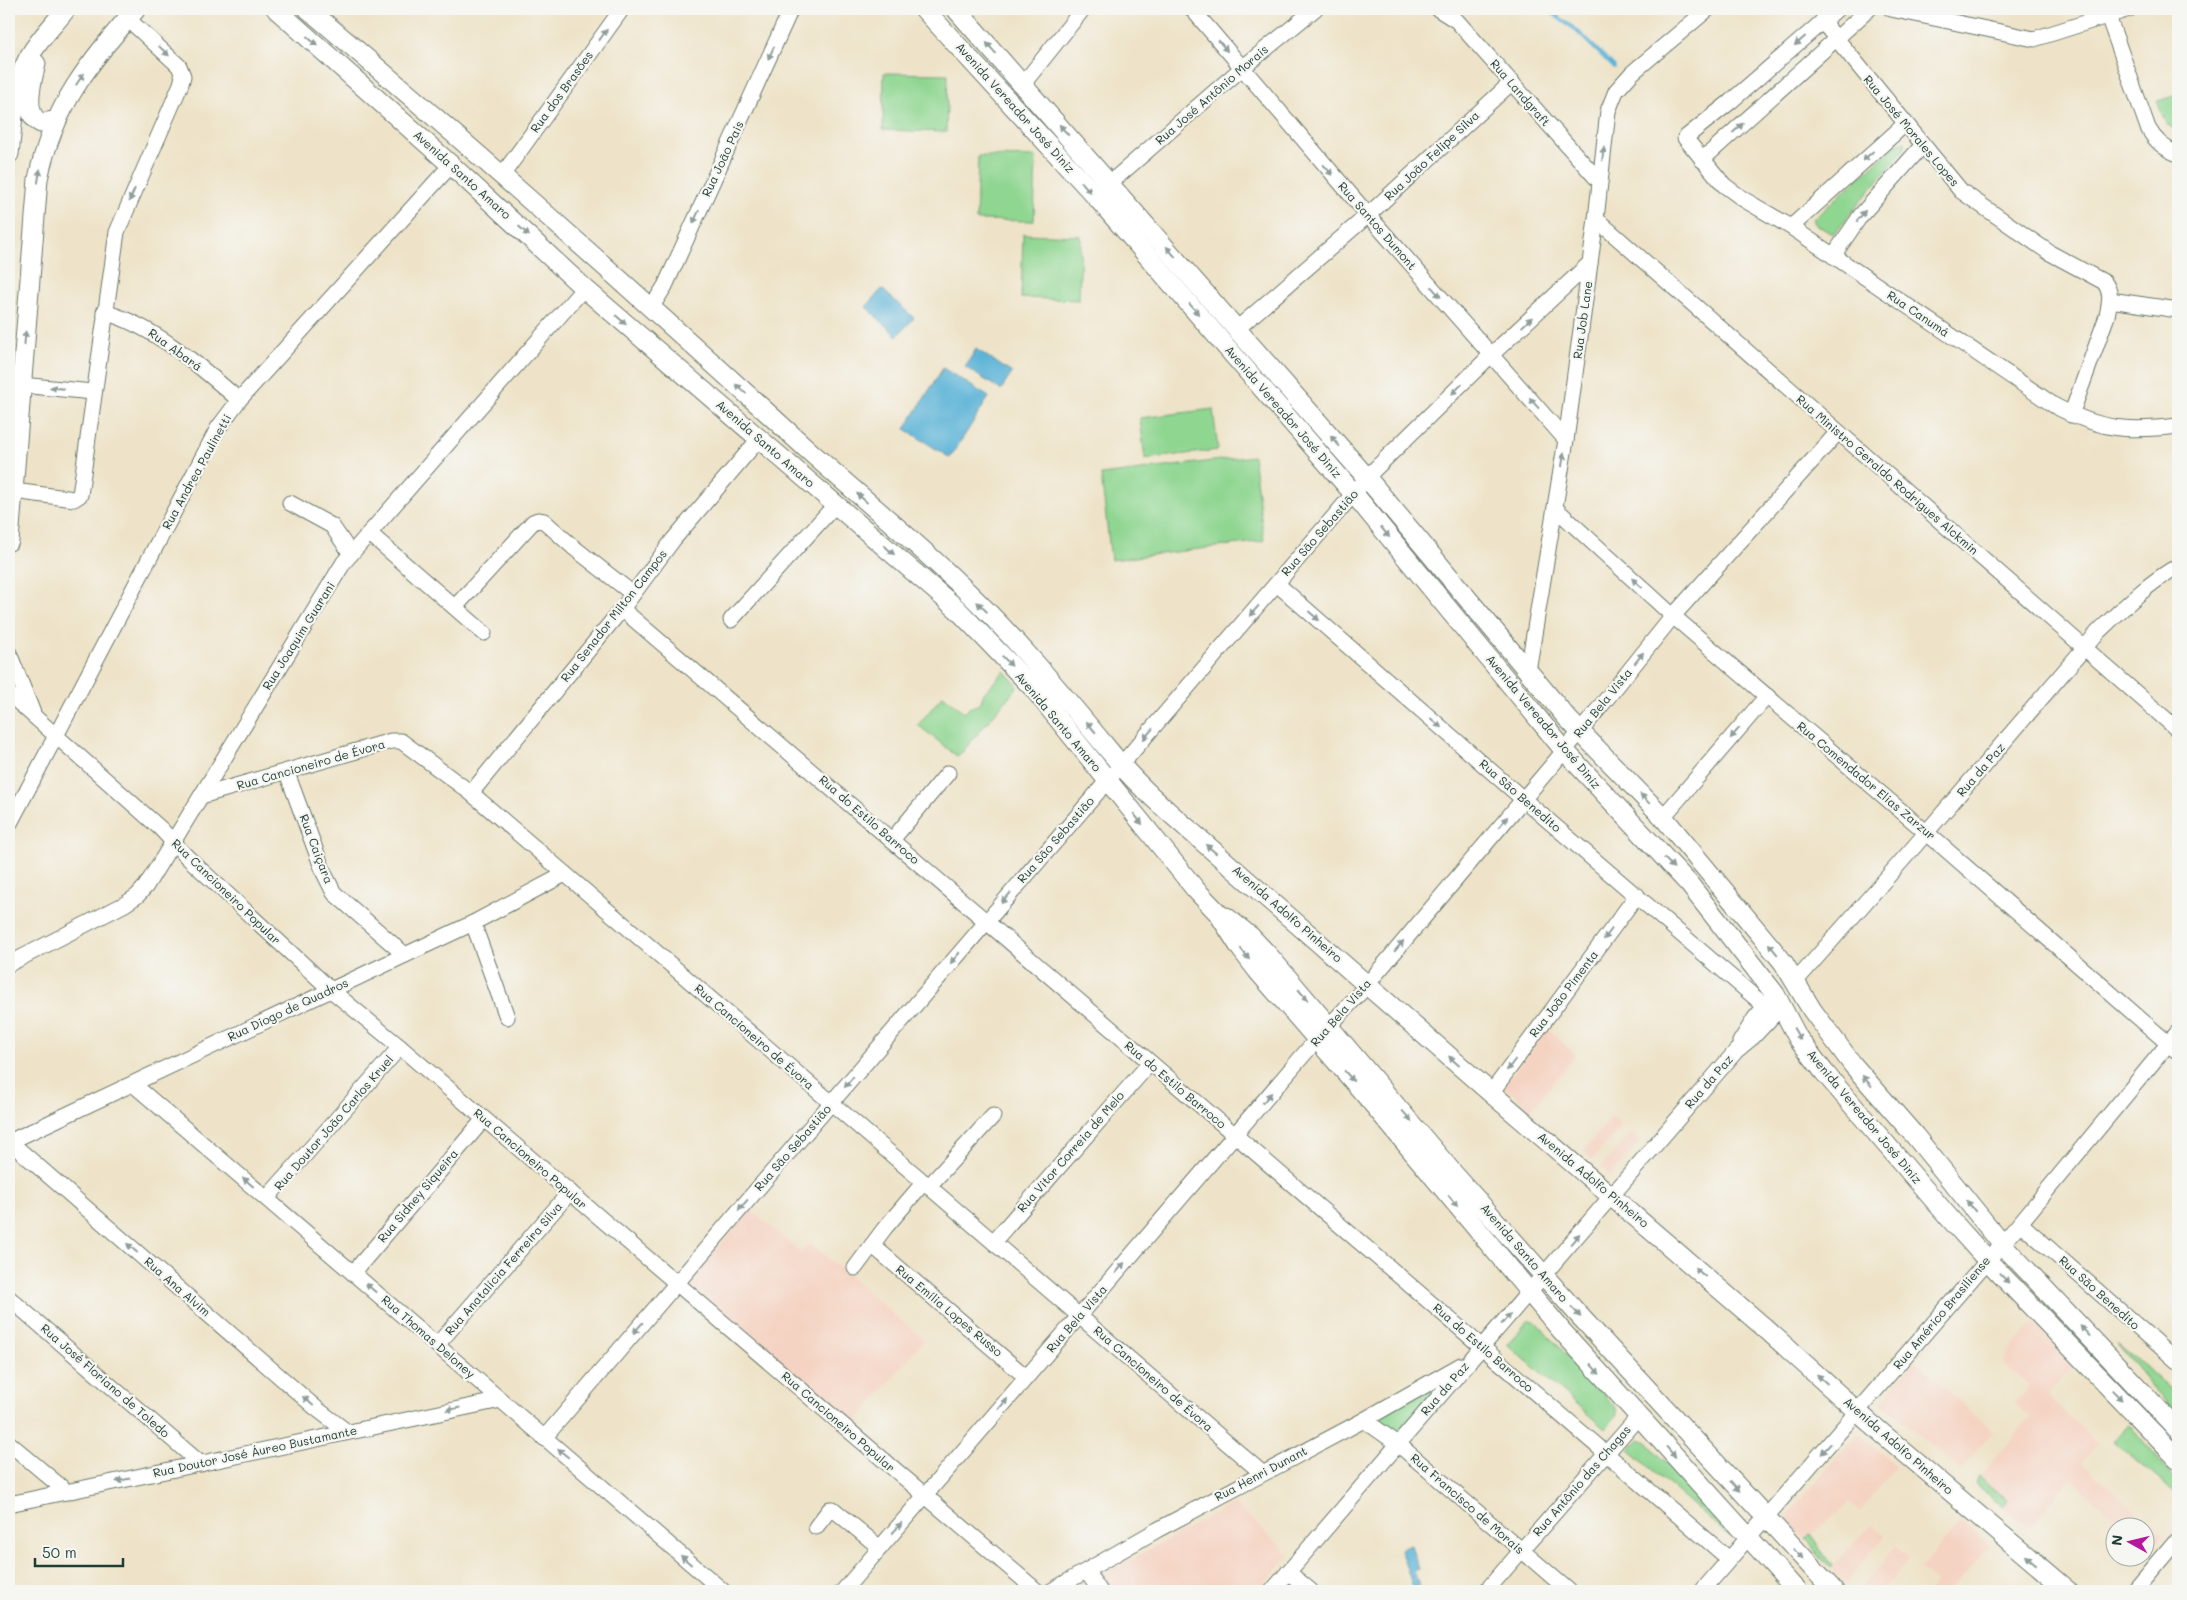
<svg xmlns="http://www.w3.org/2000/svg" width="2187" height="1600" font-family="Mali,sans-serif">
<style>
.built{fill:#f5d3c2}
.green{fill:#8fd691;stroke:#578a62}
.water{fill:#5ab2d7;stroke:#3c7886}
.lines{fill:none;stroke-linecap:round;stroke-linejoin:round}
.stream{stroke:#5ab2d7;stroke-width:4}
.minor-casing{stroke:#677768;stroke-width:17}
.major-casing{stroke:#677768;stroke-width:21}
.minor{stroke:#fff;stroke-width:15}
.major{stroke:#fff;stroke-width:19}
.oneway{fill:#8f9e9a}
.labels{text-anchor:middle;stroke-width:4.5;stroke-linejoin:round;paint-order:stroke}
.street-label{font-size:12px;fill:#1f3d34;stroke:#f6f6f2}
</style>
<rect width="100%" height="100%" fill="#f6f6f2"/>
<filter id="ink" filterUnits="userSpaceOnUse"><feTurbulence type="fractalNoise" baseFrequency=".02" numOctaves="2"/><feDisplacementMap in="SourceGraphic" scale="10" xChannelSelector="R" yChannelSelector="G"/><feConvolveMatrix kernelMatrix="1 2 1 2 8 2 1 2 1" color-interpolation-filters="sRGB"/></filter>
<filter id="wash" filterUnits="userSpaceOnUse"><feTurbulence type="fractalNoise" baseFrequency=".0096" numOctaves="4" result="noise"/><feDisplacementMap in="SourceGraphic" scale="20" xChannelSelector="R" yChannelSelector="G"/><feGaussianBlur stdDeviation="1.12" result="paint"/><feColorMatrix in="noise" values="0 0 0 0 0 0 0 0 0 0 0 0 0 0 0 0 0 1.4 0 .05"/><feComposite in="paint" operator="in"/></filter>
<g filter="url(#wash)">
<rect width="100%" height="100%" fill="#eee3c8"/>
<g class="built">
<path d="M1548 1029 1576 1055 1531 1109 1503 1086Z"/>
<path d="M1612 1117 1622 1125 1592 1160 1583 1152Z"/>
<path d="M1631 1133 1640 1141 1611 1176 1601 1167Z"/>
<path d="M751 1210 801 1253 810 1243 924 1340 853 1426 685 1285Z"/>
<path d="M2033 1322 2073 1365 2047 1396 2098 1443 2082 1463 2163 1535 2150 1550 2145 1545 2144 1528 2125 1527 2071 1478 2029 1529 1975 1483 2030 1417 2015 1403 2029 1386 2002 1362Z"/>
<path d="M1915 1361 1993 1431 1960 1470 1881 1402Z"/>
<path d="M1859 1433 1896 1466 1859 1512 1850 1503 1805 1540 1789 1521 1788 1515Z"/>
<path d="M1234 1503 1290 1555 1258 1591H1112L1101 1576Z"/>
<path d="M1961 1522 1989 1546 1949 1591H1928L1935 1583 1920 1569Z"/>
<path d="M1872 1524 1885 1536 1845 1584 1830 1568Z"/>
<path d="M1896 1546 1909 1559 1881 1591H1859Z"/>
</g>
<g class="green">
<path d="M884 73 948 74 946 132 883 130Z"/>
<path d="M2178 95V131L2166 124 2157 101Z"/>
<path d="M1905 142V148L1835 232 1832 234 1815 224 1813 219 1898 143Z"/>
<path d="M978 156 1036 157 1034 221 976 220Z"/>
<path d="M1023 234 1081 236 1079 300 1021 298Z"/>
<path d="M1213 409 1218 450 1145 459 1140 418Z"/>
<path d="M1253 456 1264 541 1111 560 1101 475Z"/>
<path d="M1004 671 1018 686 958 757 918 725 943 695 965 713 969 708 980 704 984 693Z"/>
<path d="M1529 1320 1535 1321 1616 1408 1617 1415 1605 1429 1507 1344Z"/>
<path d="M2117 1343 2178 1396V1417Z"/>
<path d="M1453 1376 1399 1440 1369 1420Z"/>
<path d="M2129 1424 2178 1483V1496L2114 1441Z"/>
<path d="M1639 1439 1646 1441 1730 1532V1535L1729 1536 1629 1450Z"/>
<path d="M1979 1477 2008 1501 2003 1507 1975 1483Z"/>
<path d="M1810 1535 1832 1566 1830 1568 1805 1540Z"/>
</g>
<g class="water">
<path d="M882 289 914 318 897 336 866 307Z"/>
<path d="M976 349 1012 373 1001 390 965 367Z"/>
<path d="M943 368 989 397 950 458 905 429Z"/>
<path d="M1411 1545 1419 1569 1414 1571 1420 1588 1414 1590 1400 1549Z"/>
</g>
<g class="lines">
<path class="stream" d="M1547 9 1577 31 1614 67"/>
</g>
</g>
<g filter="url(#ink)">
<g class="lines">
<g class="minor-casing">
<g id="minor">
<path d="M1192 9 1368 215 1566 440"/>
<path d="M1438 9 1457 21 1599 181"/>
<path d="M1837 9 1730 102 1685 138 1724 185 1743 199 1791 227 2055 406C2101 430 2127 432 2178 426"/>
<path d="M1891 9 2034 39 2129 9"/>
<path d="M2108 16 2148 128C2155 141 2164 149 2178 154"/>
<path d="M1822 21 1961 191 2050 253 2104 282C2113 293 2109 304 2107 316L2071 415"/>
<path d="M1023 84 1083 9"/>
<path d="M1702 160 1869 9"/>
<path d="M503 174 622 9"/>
<path d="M1110 183 1241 69 1315 9"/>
<path d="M1596 219 2178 730"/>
<path d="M1791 227 1905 124"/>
<path d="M1833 256 1861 215 1922 146"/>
<path d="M2110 300 2178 310"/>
<path d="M651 308 665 286 791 9"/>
<path d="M104 312C154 326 200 366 239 400"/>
<path d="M1238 328 1368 215 1512 82"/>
<path d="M21 385 93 392"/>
<path d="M14 491 74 499 80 495 117 232 181 84 183 76 179 66 128 19"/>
<path d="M290 503 332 526 351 554"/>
<path d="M1556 509 1673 616 1927 833 2178 1052"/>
<path d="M369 533 484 633"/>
<path d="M1277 584 1523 799 1765 1006"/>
<path d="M455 607 533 522 538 520 544 521 573 547 633 594"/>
<path d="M622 609 1729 1559"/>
<path d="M731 620 836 504"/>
<path d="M9 653 33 713"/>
<path d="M1528 671 1566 440 1596 219 1608 111 1616 91 1632 73 1708 9"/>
<path d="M9 694 161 829 187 857 331 990 400 1047 1037 1591"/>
<path d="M287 773 324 873 334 893 405 955"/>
<path d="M471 793 622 609 673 540 759 439"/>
<path d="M201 796 391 741H401L471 793 1262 1473"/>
<path d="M1663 817 1767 696"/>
<path d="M9 825 218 428 239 400 451 165"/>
<path d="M892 840 948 773"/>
<path d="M473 923 507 1017"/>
<path d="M9 964 125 904 137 896 146 886 344 562 584 288"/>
<path d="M1795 982 1913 848 2098 632C2123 608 2148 583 2178 566"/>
<path d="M1740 1042 1755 1018 1772 998"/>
<path d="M133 1084 723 1591"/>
<path d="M1491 1093 1637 895"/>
<path d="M9 1142 473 923 565 874"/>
<path d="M10 1142 317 1409 346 1431"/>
<path d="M929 1186 993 1116"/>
<path d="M267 1198 400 1047"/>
<path d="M2020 1223 2178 1362"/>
<path d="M994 1241 1150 1063"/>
<path d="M872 1245 1026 1377"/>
<path d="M855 1268 884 1229 924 1182"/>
<path d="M353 1273 484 1119"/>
<path d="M9 1298 201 1464"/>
<path d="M437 1345 570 1192"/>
<path d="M1364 1420 1398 1444 1569 1591"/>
<path d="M544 1438 1373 471 1491 355 1590 263"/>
<path d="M9 1443 67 1492"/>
<path d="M9 1504 501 1400"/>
<path d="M816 1527 830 1509H833L880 1548"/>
<path d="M1087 1572 1100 1591"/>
<path d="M1288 1572 1311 1591"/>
<path d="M843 1591 1317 1039 1360 993 1580 732 1673 616 1838 432"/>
<path d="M1051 1591 1157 1530 1364 1420 1461 1365"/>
<path d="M1272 1591 1736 1051 1754 1036 1782 1006"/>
<path d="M1486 1591 1639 1416"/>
<path d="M1702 1591 2020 1223 2178 1032"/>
<path d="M2134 1591 2178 1539"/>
</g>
</g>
<g class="major-casing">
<g id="major">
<path d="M276 9 451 165 584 288 957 609 1034 689 1196 890 1218 913 1241 949 1257 970 1368 1098 1561 1330 1797 1591"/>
<path d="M308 9C478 152 643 299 807 449 856 493 908 535 956 581 1017 638 1068 701 1121 765 1141 788 1164 808 1187 828L1491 1093 1765 1328 1870 1423 2068 1591"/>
<path d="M924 9 1099 200 1354 494 1564 750 1689 884 1775 994 1798 1038 1824 1072 1952 1221 1987 1260 2178 1459"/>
<path d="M956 9 1367 478 1567 718 1663 817 1783 962 1812 1010 1853 1065 1915 1136 2002 1244 2178 1430"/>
<path d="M36 64C32 79 22 115 41 123L55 121"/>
<path d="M9 154C13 122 13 87 28 59 37 41 54 25 66 9"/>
<path d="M9 541 38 179C53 106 89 63 136 9"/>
<path d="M1226 917 1251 937 1269 956 1453 1173 1578 1314 1834 1591"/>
</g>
</g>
<use href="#minor" class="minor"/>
<use href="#major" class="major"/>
</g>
<defs><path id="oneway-solid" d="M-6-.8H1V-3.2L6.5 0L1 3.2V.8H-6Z" transform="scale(1.25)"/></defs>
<g class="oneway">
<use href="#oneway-solid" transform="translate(603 35) rotate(-54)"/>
<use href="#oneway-solid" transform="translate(312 41) rotate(42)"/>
<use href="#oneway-solid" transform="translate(1800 41) rotate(139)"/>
<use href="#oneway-solid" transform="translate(1223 46) rotate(50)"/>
<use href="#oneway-solid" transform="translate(991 48) rotate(-131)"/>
<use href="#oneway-solid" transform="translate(164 51) rotate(43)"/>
<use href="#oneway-solid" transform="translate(771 53) rotate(115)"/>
<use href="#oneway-solid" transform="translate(80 79) rotate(-56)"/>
<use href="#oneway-solid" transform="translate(1738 128) rotate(-42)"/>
<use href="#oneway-solid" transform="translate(1064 130) rotate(-131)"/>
<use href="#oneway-solid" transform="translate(1603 154) rotate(-83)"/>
<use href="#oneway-solid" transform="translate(1868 156) rotate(138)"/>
<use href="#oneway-solid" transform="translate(1328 170) rotate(49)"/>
<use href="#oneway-solid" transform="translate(39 176) rotate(-81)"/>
<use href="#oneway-solid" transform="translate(1086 187) rotate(48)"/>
<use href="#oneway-solid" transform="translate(132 195) rotate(114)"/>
<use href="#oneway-solid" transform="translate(1861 216) rotate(-52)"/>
<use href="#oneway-solid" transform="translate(696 217) rotate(115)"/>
<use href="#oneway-solid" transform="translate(524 231) rotate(42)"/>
<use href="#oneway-solid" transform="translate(1171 252) rotate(-131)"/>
<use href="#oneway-solid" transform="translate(1436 292) rotate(48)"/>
<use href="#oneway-solid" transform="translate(1194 309) rotate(49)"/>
<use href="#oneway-solid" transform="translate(621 320) rotate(41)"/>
<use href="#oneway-solid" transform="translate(1527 322) rotate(-43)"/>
<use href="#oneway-solid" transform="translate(25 338) rotate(-85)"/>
<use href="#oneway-solid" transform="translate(57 388) rotate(-175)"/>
<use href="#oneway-solid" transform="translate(741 389) rotate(-138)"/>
<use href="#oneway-solid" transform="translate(1457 389) rotate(136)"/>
<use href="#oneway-solid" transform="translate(1534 403) rotate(-131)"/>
<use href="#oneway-solid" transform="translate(1335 441) rotate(-131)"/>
<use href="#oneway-solid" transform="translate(1563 460) rotate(-81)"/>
<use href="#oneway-solid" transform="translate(862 498) rotate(-138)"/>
<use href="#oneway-solid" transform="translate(1385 532) rotate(51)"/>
<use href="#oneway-solid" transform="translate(889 550) rotate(41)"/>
<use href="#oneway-solid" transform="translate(1637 583) rotate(-138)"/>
<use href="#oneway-solid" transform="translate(982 607) rotate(-136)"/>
<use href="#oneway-solid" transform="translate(1254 611) rotate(131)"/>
<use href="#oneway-solid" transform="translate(1314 616) rotate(41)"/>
<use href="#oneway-solid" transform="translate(1639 658) rotate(-52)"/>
<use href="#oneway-solid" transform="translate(1007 661) rotate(46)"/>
<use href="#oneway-solid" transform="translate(1436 723) rotate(41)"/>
<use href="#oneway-solid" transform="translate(1091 727) rotate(-130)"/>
<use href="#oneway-solid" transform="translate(1735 733) rotate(131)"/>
<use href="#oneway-solid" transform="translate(1148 734) rotate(131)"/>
<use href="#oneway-solid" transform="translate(1645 799) rotate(-134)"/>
<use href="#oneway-solid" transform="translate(1138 819) rotate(51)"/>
<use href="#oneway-solid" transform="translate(1503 822) rotate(-50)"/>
<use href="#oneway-solid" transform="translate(1211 849) rotate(-140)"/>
<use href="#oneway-solid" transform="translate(1669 863) rotate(47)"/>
<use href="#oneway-solid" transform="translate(1006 898) rotate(131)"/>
<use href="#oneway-solid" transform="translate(1608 934) rotate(127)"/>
<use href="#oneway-solid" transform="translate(1399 946) rotate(-50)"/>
<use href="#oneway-solid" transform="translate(1773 949) rotate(-129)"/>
<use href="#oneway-solid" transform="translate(1245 954) rotate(52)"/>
<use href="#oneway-solid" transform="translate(955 958) rotate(130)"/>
<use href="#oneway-solid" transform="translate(1303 995) rotate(50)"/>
<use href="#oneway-solid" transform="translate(1797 1034) rotate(60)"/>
<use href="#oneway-solid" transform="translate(1454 1061) rotate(-138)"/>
<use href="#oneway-solid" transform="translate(1511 1065) rotate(127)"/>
<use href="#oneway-solid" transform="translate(1349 1076) rotate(49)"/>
<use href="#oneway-solid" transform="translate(1867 1081) rotate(-131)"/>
<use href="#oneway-solid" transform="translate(849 1082) rotate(130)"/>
<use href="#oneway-solid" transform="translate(1267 1098) rotate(-49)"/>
<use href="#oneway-solid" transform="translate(1407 1116) rotate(49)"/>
<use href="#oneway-solid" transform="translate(248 1182) rotate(-139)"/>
<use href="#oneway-solid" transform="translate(1453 1201) rotate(51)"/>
<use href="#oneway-solid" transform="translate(743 1205) rotate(131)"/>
<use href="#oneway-solid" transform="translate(1971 1206) rotate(-129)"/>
<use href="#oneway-solid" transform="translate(1575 1239) rotate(-49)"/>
<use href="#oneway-solid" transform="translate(132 1248) rotate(-139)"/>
<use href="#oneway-solid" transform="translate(1120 1268) rotate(-50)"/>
<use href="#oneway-solid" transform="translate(1700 1272) rotate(-139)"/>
<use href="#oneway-solid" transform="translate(2004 1278) rotate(46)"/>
<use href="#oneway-solid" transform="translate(371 1288) rotate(-139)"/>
<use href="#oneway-solid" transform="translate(1576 1312) rotate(48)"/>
<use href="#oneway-solid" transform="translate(1506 1319) rotate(-49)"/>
<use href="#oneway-solid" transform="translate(638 1328) rotate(131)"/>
<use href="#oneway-solid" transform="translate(2085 1331) rotate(-133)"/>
<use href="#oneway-solid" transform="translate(1595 1369) rotate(48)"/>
<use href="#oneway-solid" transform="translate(1822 1379) rotate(-138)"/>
<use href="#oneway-solid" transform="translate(2117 1395) rotate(46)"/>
<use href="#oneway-solid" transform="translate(308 1401) rotate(-139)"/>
<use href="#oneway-solid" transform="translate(1003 1404) rotate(-50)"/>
<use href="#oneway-solid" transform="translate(453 1409) rotate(168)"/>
<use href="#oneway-solid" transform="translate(1826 1449) rotate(132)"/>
<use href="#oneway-solid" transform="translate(1671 1452) rotate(48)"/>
<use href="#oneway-solid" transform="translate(563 1453) rotate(-140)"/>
<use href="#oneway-solid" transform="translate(123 1480) rotate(168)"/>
<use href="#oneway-solid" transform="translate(1735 1486) rotate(47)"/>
<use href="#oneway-solid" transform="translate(897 1528) rotate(-49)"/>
<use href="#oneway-solid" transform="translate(1798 1554) rotate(47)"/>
<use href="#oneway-solid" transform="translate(686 1560) rotate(-139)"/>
<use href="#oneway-solid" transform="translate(2031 1560) rotate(-140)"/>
</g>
</g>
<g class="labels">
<g class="street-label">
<text transform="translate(562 92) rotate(-54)" y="4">Rua dos Brasões</text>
<text transform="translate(1520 93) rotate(49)" y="4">Rua Landgraft</text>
<text transform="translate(1212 95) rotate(-41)" y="4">Rua José Antônio Morais</text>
<text transform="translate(1015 108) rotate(48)" y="4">Avenida Vereador José Diniz</text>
<text transform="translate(1911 131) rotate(50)" y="4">Rua José Morales Lopes</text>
<text transform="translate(1432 156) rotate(-43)" y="4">Rua João Felipe Silva</text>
<text transform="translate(723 159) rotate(-65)" y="4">Rua João Pais</text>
<text transform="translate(462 175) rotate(42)" y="4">Avenida Santo Amaro</text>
<text transform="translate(1377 226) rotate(49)" y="4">Rua Santos Dumont</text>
<text transform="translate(1918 314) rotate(34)" y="4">Rua Canumá</text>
<text transform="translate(1583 320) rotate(-82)" y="4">Rua Job Lane</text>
<text transform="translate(175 350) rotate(36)" y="4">Rua Abará</text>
<text transform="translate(1283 412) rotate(49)" y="4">Avenida Vereador José Diniz</text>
<text transform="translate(765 444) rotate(41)" y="4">Avenida Santo Amaro</text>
<text transform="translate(197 472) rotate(-61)" y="4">Rua Andrea Paulinetti</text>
<text transform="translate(1887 475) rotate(41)" y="4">Rua Ministro Geraldo Rodrigues Alckmin</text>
<text transform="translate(1320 533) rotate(-49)" y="4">Rua São Sebastião</text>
<text transform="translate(614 616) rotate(-52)" y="4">Rua Senador Milton Campos</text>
<text transform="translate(299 636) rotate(-58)" y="4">Rua Joaquim Guarani</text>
<text transform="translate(1603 703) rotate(-51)" y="4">Rua Bela Vista</text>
<text transform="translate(1058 722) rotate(50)" y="4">Avenida Santo Amaro</text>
<text transform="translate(1543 722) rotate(50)" y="4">Avenida Vereador José Diniz</text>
<text transform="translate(311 765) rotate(-16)" y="4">Rua Cancioneiro de Évora</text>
<text transform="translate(1981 770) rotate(-49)" y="4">Rua da Paz</text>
<text transform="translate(1866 781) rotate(40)" y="4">Rua Comendador Elias Zarzur</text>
<text transform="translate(1520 796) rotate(41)" y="4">Rua São Benedito</text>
<text transform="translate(869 820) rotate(41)" y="4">Rua do Estilo Barroco</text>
<text transform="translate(1056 840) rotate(-49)" y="4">Rua São Sebastião</text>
<text transform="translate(316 849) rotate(69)" y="4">Rua Caiçara</text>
<text transform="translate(226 892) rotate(44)" y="4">Rua Cancioneiro Popular</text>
<text transform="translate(1287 914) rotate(41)" y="4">Avenida Adolfo Pinheiro</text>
<text transform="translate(1564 994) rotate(-53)" y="4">Rua João Pimenta</text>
<text transform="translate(288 1010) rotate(-25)" y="4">Rua Diogo de Quadros</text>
<text transform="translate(1341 1013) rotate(-49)" y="4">Rua Bela Vista</text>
<text transform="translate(754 1037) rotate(41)" y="4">Rua Cancioneiro de Évora</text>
<text transform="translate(1709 1082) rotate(-49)" y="4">Rua da Paz</text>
<text transform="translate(1175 1085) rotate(40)" y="4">Rua do Estilo Barroco</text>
<text transform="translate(1864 1117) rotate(50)" y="4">Avenida Vereador José Diniz</text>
<text transform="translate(334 1123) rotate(-49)" y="4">Rua Doutor João Carlos Kruel</text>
<text transform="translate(793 1148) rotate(-49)" y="4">Rua São Sebastião</text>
<text transform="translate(1071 1152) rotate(-49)" y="4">Rua Vitor Correia de Melo</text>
<text transform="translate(530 1159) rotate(41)" y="4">Rua Cancioneiro Popular</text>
<text transform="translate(1593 1180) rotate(40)" y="4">Avenida Adolfo Pinheiro</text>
<text transform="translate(418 1196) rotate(-50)" y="4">Rua Sidney Siqueira</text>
<text transform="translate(1524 1253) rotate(49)" y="4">Avenida Santo Amaro</text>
<text transform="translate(504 1269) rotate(-49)" y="4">Rua Anatalícia Ferreira Silva</text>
<text transform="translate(177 1287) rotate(41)" y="4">Rua Ana Alvim</text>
<text transform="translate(2099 1293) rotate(42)" y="4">Rua São Benedito</text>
<text transform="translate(949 1311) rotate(40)" y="4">Rua Emília Lopes Russo</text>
<text transform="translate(1942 1313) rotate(-50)" y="4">Rua Américo Brasiliense</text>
<text transform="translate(1077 1319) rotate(-49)" y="4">Rua Bela Vista</text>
<text transform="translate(428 1337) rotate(41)" y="4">Rua Thomas Deloney</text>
<text transform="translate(1483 1348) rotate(41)" y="4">Rua do Estilo Barroco</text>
<text transform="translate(1153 1379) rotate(41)" y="4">Rua Cancioneiro de Évora</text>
<text transform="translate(105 1381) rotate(41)" y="4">Rua José Floriano de Toledo</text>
<text transform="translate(1445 1389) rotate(-49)" y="4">Rua da Paz</text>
<text transform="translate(838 1422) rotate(41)" y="4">Rua Cancioneiro Popular</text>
<text transform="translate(1898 1446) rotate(41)" y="4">Avenida Adolfo Pinheiro</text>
<text transform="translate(255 1452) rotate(-12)" y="4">Rua Doutor José Áureo Bustamante</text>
<text transform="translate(1261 1474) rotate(-28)" y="4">Rua Henri Dunant</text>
<text transform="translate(1582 1481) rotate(-49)" y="4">Rua Antônio das Chagas</text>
<text transform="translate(1467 1504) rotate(41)" y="4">Rua Francisco de Morais</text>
</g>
</g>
<rect width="2187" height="1600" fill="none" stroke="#f6f6f2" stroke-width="30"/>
<g transform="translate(2130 1542) rotate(278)"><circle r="24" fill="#f6f6f2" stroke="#a0aca6"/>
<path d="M0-4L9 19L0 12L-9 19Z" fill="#b5179e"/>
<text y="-8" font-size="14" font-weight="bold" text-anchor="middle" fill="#1f3d34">N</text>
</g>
<path d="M35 1558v8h88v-8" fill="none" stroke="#1f3d34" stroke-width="2.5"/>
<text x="42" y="1558" font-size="15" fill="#1f3d34" stroke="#f6f6f2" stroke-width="4" paint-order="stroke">50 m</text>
</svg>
